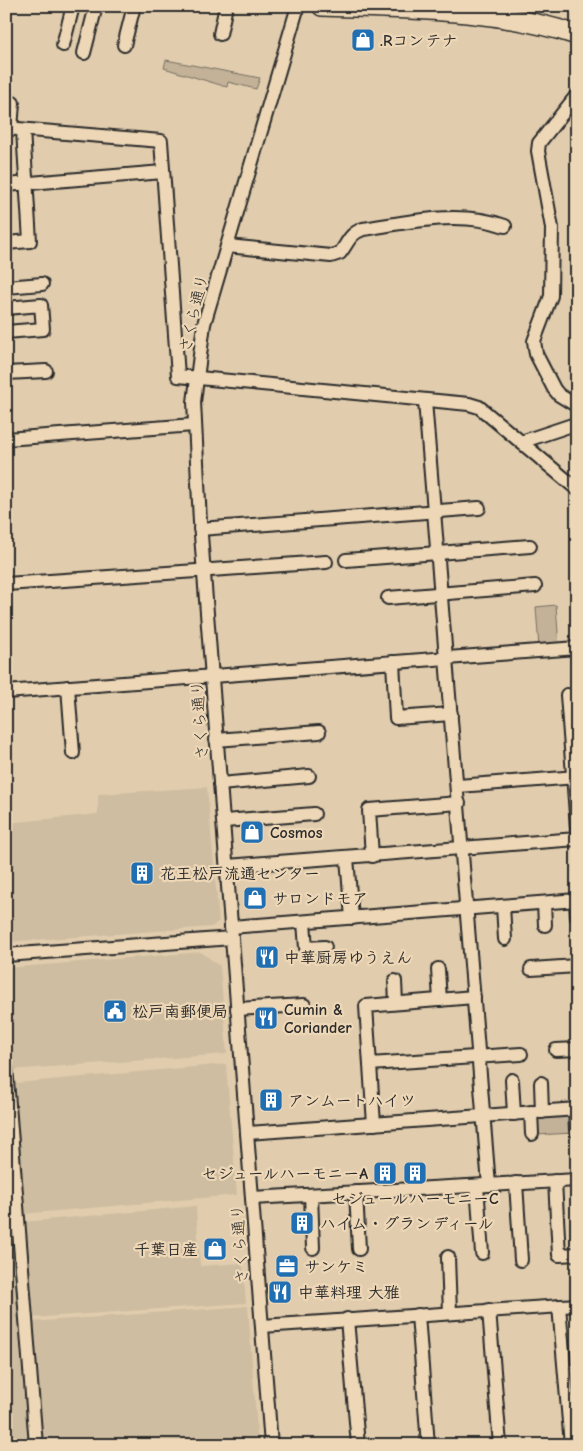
<svg xmlns="http://www.w3.org/2000/svg" width="583" height="1451" font-family="'Comic Neue','Klee One',sans-serif">
<style>
.built{fill:#cfbda1}
.green{fill:#c3b298;stroke:#776e62}
.lines{fill:none;stroke-linecap:round;stroke-linejoin:round}
.minor-casing{stroke:#2b2b2b;stroke-width:16}
.highway-casing{stroke:#2b2b2b;stroke-width:22}
.minor{stroke:#edd7b6;stroke-width:12}
.highway{stroke:#edd7b6;stroke-width:19}
.labels{text-anchor:middle;stroke-width:4.5;stroke-linejoin:round;paint-order:stroke}
.poi-label{font-size:16px;font-weight:bold;fill:#2b2b2b;stroke:#edd7b6;text-anchor:start}
.street-label{font-size:16px;fill:#2b2b2b;stroke:#edd7b6}
</style>
<rect width="100%" height="100%" fill="#e1cdae"/>
<filter id="ink" filterUnits="userSpaceOnUse"><feTurbulence type="fractalNoise" baseFrequency=".02" numOctaves="2"/><feDisplacementMap in="SourceGraphic" scale="10" xChannelSelector="R" yChannelSelector="G"/><feConvolveMatrix kernelMatrix="1 2 1 2 8 2 1 2 1" color-interpolation-filters="sRGB"/></filter>
<g filter="url(#ink)">
<g class="built">
<path d="M207 787 219 921 212 927 6 942V823L98 814V794Z"/>
<path d="M201 952 220 966 227 1054 11 1070 6 968Z"/>
<path d="M226 1064 237 1195 23 1214 16 1083Z"/>
<path d="M6 1124 31 1445H6Z"/>
<path d="M196 1206 200 1266 243 1263 246 1303 31 1318 23 1222Z"/>
<path d="M248 1306 258 1445H39L30 1322Z"/>
</g>
<g class="green">
<path d="M166 60 260 78 256 89 228 82 227 87 164 68Z"/>
<path d="M556 605 559 646 539 648 536 607Z"/>
<path d="M570 1113 573 1133 536 1135 537 1115Z"/>
</g>
<g class="lines">
<g class="minor-casing">
<g id="minor">
<path d="M220 34 226 6"/>
<path d="M63 45 73 6"/>
<path d="M124 45 134 6"/>
<path d="M84 53 96 6"/>
<path d="M577 95 539 143 538 151 552 228 551 296 534 341 536 354 554 389 559 395 577 406"/>
<path d="M6 128 161 141 178 376 469 404 479 407 577 489"/>
<path d="M11 129 13 103"/>
<path d="M6 185 163 172"/>
<path d="M6 243 30 241 23 130"/>
<path d="M227 246 331 256 340 253C348 243 349 234 363 229 410 222 459 210 505 226"/>
<path d="M6 287 42 284"/>
<path d="M6 308 41 305 43 329 6 332"/>
<path d="M6 373 46 371"/>
<path d="M425 401 489 1185"/>
<path d="M6 439 194 425"/>
<path d="M521 442 572 425"/>
<path d="M200 529 479 508"/>
<path d="M346 560 530 546"/>
<path d="M6 584 326 562"/>
<path d="M388 598 535 586"/>
<path d="M393 662 396 718 451 714"/>
<path d="M68 687 73 753"/>
<path d="M6 692 577 648"/>
<path d="M567 695 577 828"/>
<path d="M216 740 319 732"/>
<path d="M220 784 309 776"/>
<path d="M458 786 577 777"/>
<path d="M225 821 314 814"/>
<path d="M372 856 369 810 459 803"/>
<path d="M347 858 352 918"/>
<path d="M227 866 577 839"/>
<path d="M576 900 577 917"/>
<path d="M544 903 545 925"/>
<path d="M503 906 505 939"/>
<path d="M304 922 306 948 325 947"/>
<path d="M231 927 577 900"/>
<path d="M6 955 232 938"/>
<path d="M438 969 440 1000"/>
<path d="M531 969 577 966"/>
<path d="M395 981 396 1003"/>
<path d="M237 1009 304 1005"/>
<path d="M556 1050 577 1049"/>
<path d="M370 1064 521 1054"/>
<path d="M6 1067 36 1445"/>
<path d="M512 1080 514 1114"/>
<path d="M541 1083 542 1112"/>
<path d="M575 1109 576 1131"/>
<path d="M531 1112 532 1134"/>
<path d="M374 1124 366 1006 474 997"/>
<path d="M247 1133 577 1109"/>
<path d="M555 1181 559 1255 577 1254"/>
<path d="M516 1183 521 1260"/>
<path d="M477 1186 482 1253"/>
<path d="M356 1192 359 1249"/>
<path d="M311 1195 313 1248"/>
<path d="M252 1198 577 1180"/>
<path d="M448 1257 450 1313"/>
<path d="M559 1306 571 1445"/>
<path d="M489 1310 500 1445"/>
<path d="M418 1315 428 1445"/>
<path d="M347 1319 358 1445"/>
<path d="M262 1326 577 1305"/>
<path d="M271 1445 200 522 194 402 204 324 298 6"/>
</g>
</g>
<g class="highway-casing">
<path id="highway" d="M322 6C407 9 495 8 577 35"/>
</g>
<use href="#minor" class="minor"/>
<use href="#highway" class="highway"/>
</g>
</g>
<defs>
<g id="shop-square" transform="scale(1.25)"><rect x="-9" y="-9" width="18" height="18" rx="4" fill="#1f6fb2" stroke="#edd7b6"/><path d="M-5-2.5h2.3a2.7 3.5 0 0 1 5.4 0H5L5.5 6h-11ZM-1.5-2.5h3a1.5 2.3 0 0 0-3 0Z" fill="#fff"/></g>
<g id="building-square" transform="scale(1.25)"><rect x="-9" y="-9" width="18" height="18" rx="4" fill="#1f6fb2" stroke="#edd7b6"/><path d="M-4-6H4V6H1V3H-1V6H-4ZM-2.5-4.3h1.7v1.8h-1.7ZM.8-4.3h1.7v1.8H.8ZM-2.5-1h1.7V.8h-1.7ZM.8-1h1.7V.8H.8Z" fill="#fff"/></g>
<g id="restaurant-square" transform="scale(1.25)"><rect x="-9" y="-9" width="18" height="18" rx="4" fill="#1f6fb2" stroke="#edd7b6"/><path d="M-5-6h1v4h1v-4h1v4h1v-4h1v5L-1.5 .5V6h-2V.5L-5-1ZM5-6V6H3V1.5H1.5Q1.5-4 5-6Z" fill="#fff"/></g>
<g id="civic-square" transform="scale(1.25)"><rect x="-9" y="-9" width="18" height="18" rx="4" fill="#1f6fb2" stroke="#edd7b6"/><path d="M-.6-6.5H3V-4.5H.6V-3L4-1V1h2V6H-6V1h2V-1L-.6-3ZM-1.2 2.5V6h2.4V2.5Z" fill="#fff"/></g>
<g id="office-square" transform="scale(1.25)"><rect x="-9" y="-9" width="18" height="18" rx="4" fill="#1f6fb2" stroke="#edd7b6"/><path d="M-6-3h4V-5.5h4V-3h4V5H-6ZM-1-4.5V-3h2v-1.5ZM-6 0V1H6V0Z" fill="#fff"/></g>
</defs>
<g fill-rule="evenodd">
<use href="#shop-square" x="363" y="40"/>
<use href="#shop-square" x="252" y="832"/>
<use href="#building-square" x="142" y="873"/>
<use href="#shop-square" x="255" y="898"/>
<use href="#restaurant-square" x="267" y="957"/>
<use href="#civic-square" x="115" y="1011"/>
<use href="#restaurant-square" x="266" y="1018"/>
<use href="#building-square" x="271" y="1100"/>
<use href="#building-square" x="385" y="1173"/>
<use href="#building-square" x="415" y="1173"/>
<use href="#building-square" x="302" y="1223"/>
<use href="#shop-square" x="215" y="1249"/>
<use href="#office-square" x="287" y="1266"/>
<use href="#restaurant-square" x="280" y="1292"/>
</g>
<g class="labels">
<g class="poi-label">
<text x="380" y="46">.Rコンテナ</text>
<text x="270" y="838">Cosmos</text>
<text x="160" y="879">花王松戸流通センター</text>
<text x="272" y="904">サロンドモア</text>
<text x="284" y="963">中華厨房ゆうえん</text>
<text x="284" y="1015">Cumin &amp;<tspan x="284" dy="18">Coriander</tspan></text>
<text x="132" y="1017">松戸南郵便局</text>
<text x="288" y="1106">アンムートハイツ</text>
<text x="368" y="1179" text-anchor="end">セジュールハーモニーA</text>
<text x="415" y="1204" text-anchor="middle">セジュールハーモニーC</text>
<text x="320" y="1229">ハイム・グランディール</text>
<text x="198" y="1255" text-anchor="end">千葉日産</text>
<text x="304" y="1272">サンケミ</text>
<text x="298" y="1298">中華料理 大雅</text>
</g>
<g class="street-label">
<text transform="translate(193 313) rotate(-77)" y="6">さくら通り</text>
<text transform="translate(199 720) rotate(-94)" y="6">さくら通り</text>
<text transform="translate(239 1244) rotate(-94)" y="6">さくら通り</text>
</g>
</g>
<rect width="583" height="1451" fill="none" stroke="#edd7b6" stroke-width="25"/>
<rect x="12" y="12" width="558" height="1426" fill="none" stroke="#2b2b2b" stroke-width="2" filter="url(#ink)"/>
</svg>
